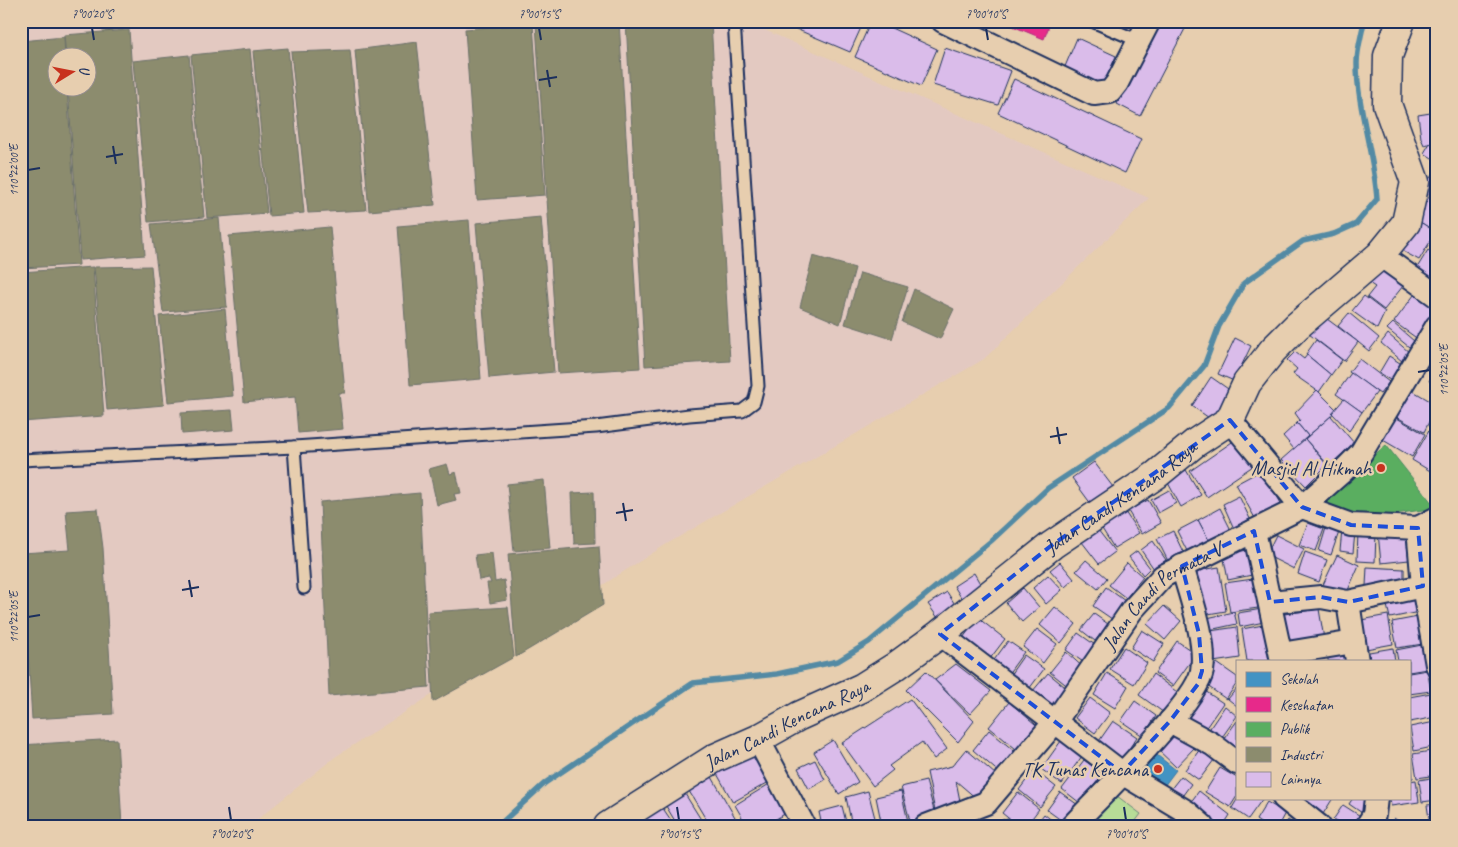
<svg xmlns="http://www.w3.org/2000/svg" width="1458" height="847" font-family="Caveat,sans-serif">
<style>
.built{fill:#e3c9c1;fill-rule:evenodd}
.green{fill:#b7dc97;stroke:#69867a}
.schools{fill:#4393c3;stroke:#3775a5}
.health{fill:#e7298a;stroke:#aa2b7d}
.public{fill:#5aae61;stroke:#478860}
.industry{fill:#8c8c6e;stroke:#6a7069}
.lines{fill:none;stroke-linecap:round;stroke-linejoin:round}
.stream{stroke:#528aa4;stroke-width:5.5}
.building{fill:#dabcea;stroke:#1b2f5e}
.lane-casing{stroke:#1b2f5e;stroke-width:15}
.street-casing{stroke:#1b2f5e;stroke-width:26}
.secondary-casing{stroke:#1b2f5e;stroke-width:31}
.lane{stroke:#e7ceaf;stroke-width:11}
.street{stroke:#e7ceaf;stroke-width:22}
.secondary{stroke:#e7ceaf;stroke-width:28}
.marked{fill:none;stroke:#1d4ed8;stroke-width:4;stroke-dasharray:10 6;stroke-linejoin:round}
.ticks{fill:none;stroke:#1b2f5e;stroke-width:2}
.poi-dot{fill:#c8321e;stroke:#e7ceaf;stroke-width:2}
.labels{text-anchor:middle;stroke-width:5;stroke-linejoin:round;paint-order:stroke}
.poi-label{font-size:20px;fill:#1b2f5e;stroke:#e7ceaf;text-anchor:end}
.street-label{font-size:20px;fill:#1b2f5e;stroke:#e7ceaf}
.neatline{fill:none;stroke:#1b2f5e;stroke-width:2}
.ticks-label{font-size:12px;text-anchor:middle;fill:#1b2f5e}
</style>
<rect width="100%" height="100%" fill="#e7ceaf"/>
<filter id="ink" filterUnits="userSpaceOnUse"><feTurbulence type="fractalNoise" baseFrequency=".02" numOctaves="2"/><feDisplacementMap in="SourceGraphic" scale="10" xChannelSelector="R" yChannelSelector="G"/><feConvolveMatrix kernelMatrix="1 2 1 2 8 2 1 2 1" color-interpolation-filters="sRGB"/></filter>
<g filter="url(#ink)">
<path class="built" d="M21 21H761L760 28 1149 198 984 359 665 545 335 757 249 826H21ZM58 58H88V88H58Z"/>
<path class="green" d="M1113 793 1141 814 1132 826H1089Z"/>
<path class="schools" d="M1153 752 1176 770 1164 786 1140 768Z"/>
<path class="health" d="M1011 21H1051L1044 39 1010 25Z"/>
<path class="public" d="M1386 445 1436 508 1353 520 1331 512 1320 501Z"/>
<g class="industry">
<path d="M105 21H129V28L105 31Z"/>
<path d="M579 21H619L640 368 558 373 536 24Z"/>
<path d="M626 21H711L730 361 645 366Z"/>
<path d="M533 24 545 195 477 200 465 29Z"/>
<path d="M129 30 145 255 80 260 68 88H88V58H66L64 35Z"/>
<path d="M64 37 65 58H58V88H67L79 265 21 268V41Z"/>
<path d="M417 42 435 205 369 211 355 50Z"/>
<path d="M288 48 304 213 269 216 253 51Z"/>
<path d="M250 49 267 213 207 218 191 55Z"/>
<path d="M350 50 366 210 308 213 291 52Z"/>
<path d="M189 55 204 217 148 222 133 61Z"/>
<path d="M541 217 554 372 489 378 476 223Z"/>
<path d="M219 218 227 307 163 312 151 224Z"/>
<path d="M469 220 481 379 410 385 398 226Z"/>
<path d="M330 227 345 393H339L343 429 298 433 295 397 244 402 229 236Z"/>
<path d="M813 256 855 268 840 324 800 307Z"/>
<path d="M151 266 164 405 107 410 94 267Z"/>
<path d="M93 267 104 416 21 422V272Z"/>
<path d="M860 273 908 287 892 339 845 324Z"/>
<path d="M914 289 954 309 940 339 902 322Z"/>
<path d="M225 309 233 396 168 402 159 316Z"/>
<path d="M232 410 234 430 182 434 181 413Z"/>
<path d="M447 464 450 474 456 472 461 493 454 494 456 500 437 505 429 469Z"/>
<path d="M544 480 550 548 514 551 507 484Z"/>
<path d="M594 492 595 543 574 544 572 493Z"/>
<path d="M420 493 429 687 329 696 320 502Z"/>
<path d="M98 509 103 548 113 714 32 719 22 553 70 550 66 511Z"/>
<path d="M599 546 603 605 516 657 508 554Z"/>
<path d="M492 553 495 582 504 580 507 600 490 603 487 583H491L489 578 479 580 475 555Z"/>
<path d="M508 607 514 657 433 702 428 612Z"/>
<path d="M117 739 122 826H21V745Z"/>
</g>
<g class="lines">
<path class="stream" d="M498 826 545 783 693 683 777 674 838 661 869 642 991 541 1048 488 1169 408 1204 366 1219 326 1244 283 1303 241 1334 234 1356 224 1377 199C1374 153 1357 109 1357 63 1357 49 1362 34 1364 21"/>
</g>
<g class="building">
<path d="M791 21H864L850 52 789 26Z"/>
<path d="M871 21H876L937 49 921 86 855 57Z"/>
<path d="M1159 21H1189L1140 116 1117 104Z"/>
<path d="M1077 38 1116 56 1103 86 1064 69Z"/>
<path d="M945 48 1011 71 998 105 933 85Z"/>
<path d="M1014 79 1141 139 1125 173 998 113Z"/>
<path d="M1437 112V142L1424 145 1421 138 1418 115Z"/>
<path d="M1430 143 1437 147V161L1424 153Z"/>
<path d="M1432 175 1437 178V200L1422 191Z"/>
<path d="M1430 195 1437 200 1436 232 1417 220Z"/>
<path d="M1417 220 1436 232 1419 260 1399 249Z"/>
<path d="M1428 250 1437 256V269L1430 280 1415 271Z"/>
<path d="M1381 268 1403 286 1384 310 1367 297 1375 287 1369 283Z"/>
<path d="M1417 291 1437 305V322L1422 342 1394 322Z"/>
<path d="M1364 296 1385 312 1377 329 1352 311Z"/>
<path d="M1349 313 1379 338 1369 351 1338 326Z"/>
<path d="M1323 316 1358 342 1344 361 1309 334Z"/>
<path d="M1393 323 1414 341 1409 347 1387 329Z"/>
<path d="M1388 334 1410 353 1403 362 1381 343Z"/>
<path d="M1235 338 1251 346 1234 381 1218 374Z"/>
<path d="M1316 340 1342 360 1331 375 1306 354Z"/>
<path d="M1431 347 1437 350V368L1425 361Z"/>
<path d="M1295 352 1304 359 1307 355 1331 375 1319 392 1293 374 1297 369 1287 360Z"/>
<path d="M1389 356 1403 365 1393 382 1379 373Z"/>
<path d="M1359 359 1389 382 1380 394 1349 372Z"/>
<path d="M1437 368V385L1429 381Z"/>
<path d="M1351 373 1377 392 1362 412 1336 394Z"/>
<path d="M1211 377 1231 391 1212 420 1192 406Z"/>
<path d="M1408 388 1437 405 1424 432 1393 415Z"/>
<path d="M1317 390 1336 409 1331 416 1308 436 1297 423 1300 420 1295 413Z"/>
<path d="M1344 399 1362 412 1349 431 1332 413Z"/>
<path d="M1437 413V430L1430 426Z"/>
<path d="M1331 416 1354 443 1329 466 1305 439Z"/>
<path d="M1395 417 1425 434 1412 457 1383 440Z"/>
<path d="M1297 423 1308 436 1294 449 1283 436Z"/>
<path d="M1430 429 1437 433V475L1412 460Z"/>
<path d="M1305 439 1327 465 1306 486 1281 460Z"/>
<path d="M1235 440 1253 466 1207 497 1190 471Z"/>
<path d="M1094 462 1116 491 1094 508 1072 478Z"/>
<path d="M1186 470 1201 495 1181 507 1167 481Z"/>
<path d="M1262 470 1282 505 1256 520 1236 484Z"/>
<path d="M1169 490 1176 503 1158 513 1151 500Z"/>
<path d="M1239 496 1252 523 1235 531 1223 504Z"/>
<path d="M1148 500 1161 523 1142 534 1128 511Z"/>
<path d="M1220 508 1233 534 1212 546 1198 520Z"/>
<path d="M1125 512 1139 533 1114 548 1101 527Z"/>
<path d="M1198 520 1212 546 1190 557 1177 531Z"/>
<path d="M1308 523 1324 529 1316 551 1299 545Z"/>
<path d="M1326 528 1339 532 1331 555 1319 551Z"/>
<path d="M1098 530 1115 552 1099 564 1082 542Z"/>
<path d="M1342 530 1355 532 1353 553 1340 551Z"/>
<path d="M1405 530 1409 560 1381 563 1378 533Z"/>
<path d="M1173 531 1185 556 1169 563 1157 539Z"/>
<path d="M1358 531 1376 532 1375 562 1357 561Z"/>
<path d="M1276 535 1304 549 1294 569 1266 555Z"/>
<path d="M1153 541 1166 560 1154 569 1141 550Z"/>
<path d="M1248 550 1252 575 1228 580 1223 554Z"/>
<path d="M1137 551 1150 568 1143 575 1129 557Z"/>
<path d="M1305 552 1327 560 1319 582 1298 574Z"/>
<path d="M1337 555 1359 565 1345 597 1322 587Z"/>
<path d="M1086 560 1107 578 1098 589 1076 571Z"/>
<path d="M1060 562 1074 579 1065 587 1050 570Z"/>
<path d="M1127 563 1143 577 1126 598 1109 585Z"/>
<path d="M1219 567 1226 611 1202 615 1196 571Z"/>
<path d="M1367 567 1404 569V587L1366 586Z"/>
<path d="M974 573 982 587 962 599 954 586Z"/>
<path d="M1048 575 1062 590 1046 604 1033 588Z"/>
<path d="M1253 579 1258 608 1230 612 1225 583Z"/>
<path d="M1106 587 1125 601 1112 619 1093 606Z"/>
<path d="M1023 588 1039 607 1022 622 1006 603Z"/>
<path d="M1415 591 1419 612 1390 618 1385 597Z"/>
<path d="M947 592 956 606 938 618 928 604Z"/>
<path d="M1164 606 1181 621 1165 640 1147 624Z"/>
<path d="M1055 607 1076 624 1061 643 1040 625Z"/>
<path d="M1262 609 1264 622 1240 627 1238 613Z"/>
<path d="M1319 609 1324 639 1289 644 1284 614Z"/>
<path d="M1234 612 1237 624 1209 630 1207 618Z"/>
<path d="M1094 614 1108 624 1095 641 1081 630Z"/>
<path d="M1388 615 1393 644 1366 649 1361 620Z"/>
<path d="M1418 617 1423 644 1397 648 1392 622Z"/>
<path d="M978 618 1005 639 989 660 963 638Z"/>
<path d="M1263 625 1269 661H1247L1242 629Z"/>
<path d="M1237 627 1240 658 1213 662 1210 631Z"/>
<path d="M1037 629 1057 644 1043 663 1023 647Z"/>
<path d="M1142 630 1164 644 1153 662 1131 648Z"/>
<path d="M1078 633 1098 647 1086 664 1066 650Z"/>
<path d="M1008 641 1024 652 1008 674 992 663Z"/>
<path d="M1177 641 1196 654 1173 686 1155 673Z"/>
<path d="M1422 645 1427 669 1409 672V661H1398L1396 650Z"/>
<path d="M1124 647 1147 663 1134 684 1110 669Z"/>
<path d="M1393 648 1395 661H1370L1369 652Z"/>
<path d="M1066 652 1085 669 1070 688 1050 672Z"/>
<path d="M1350 652 1351 661H1328V656Z"/>
<path d="M1024 655 1044 669 1029 689 1010 675Z"/>
<path d="M1217 663 1237 677V683L1226 699 1203 683Z"/>
<path d="M956 664 991 691 970 714 935 680Z"/>
<path d="M1427 670 1431 691 1409 694V673Z"/>
<path d="M926 671 974 721 958 742 906 690Z"/>
<path d="M1048 673 1070 691 1054 710 1032 692Z"/>
<path d="M1107 673 1128 686 1115 708 1094 695Z"/>
<path d="M1153 674 1181 695 1167 715 1139 695Z"/>
<path d="M1237 688V706L1228 699Z"/>
<path d="M1205 691 1223 703 1205 729 1188 717Z"/>
<path d="M1431 693 1436 717 1410 722 1409 697Z"/>
<path d="M1090 698 1110 713 1095 733 1075 718Z"/>
<path d="M910 699 947 749 934 759 922 742 889 766 893 770 873 786 842 743Z"/>
<path d="M1135 701 1156 716 1143 736 1121 721Z"/>
<path d="M1009 702 1041 729 1021 753 989 727Z"/>
<path d="M1225 706 1237 716 1220 740 1208 731Z"/>
<path d="M1113 721 1137 737 1121 760 1097 744Z"/>
<path d="M1237 721V747L1233 752 1221 743Z"/>
<path d="M1435 722 1437 746 1414 751 1410 727Z"/>
<path d="M1174 729 1194 748 1176 767 1156 748Z"/>
<path d="M989 730 1019 755 1002 775 973 750Z"/>
<path d="M833 740 858 782 839 794 814 752Z"/>
<path d="M1061 741 1082 756 1062 784 1041 769Z"/>
<path d="M966 749 996 775 977 799 956 781 961 806 935 811 927 772 952 766Z"/>
<path d="M1200 749 1214 760 1199 780 1185 770Z"/>
<path d="M1437 750V775L1417 778 1413 754Z"/>
<path d="M751 751 769 782 733 802 716 772Z"/>
<path d="M1409 754 1413 778 1409 779Z"/>
<path d="M815 760 825 780 809 789 798 768Z"/>
<path d="M1084 760 1103 774 1080 803 1062 789Z"/>
<path d="M1220 768 1237 778V796L1230 807 1205 792Z"/>
<path d="M1034 770 1056 787 1040 807 1019 790Z"/>
<path d="M1181 776 1191 784 1180 799 1170 790Z"/>
<path d="M712 777 740 826H710L689 791Z"/>
<path d="M1437 777V800L1422 802 1419 780Z"/>
<path d="M1416 780 1419 802 1391 806 1390 798H1409V781Z"/>
<path d="M926 781 936 818 911 825 901 787Z"/>
<path d="M771 783 788 812 764 826H747L735 805Z"/>
<path d="M868 791 877 826H852L846 797Z"/>
<path d="M901 791 909 826H882L876 797Z"/>
<path d="M1199 791 1230 815 1223 826H1211L1187 807Z"/>
<path d="M1018 792 1039 809 1026 826H1018L1002 813Z"/>
<path d="M1060 792 1078 805 1065 823 1047 810Z"/>
<path d="M685 794 705 826H678L666 806Z"/>
<path d="M1238 798H1263L1248 819 1232 808Z"/>
<path d="M1307 798H1333L1323 814 1304 802Z"/>
<path d="M1353 798H1373L1365 815 1349 804Z"/>
<path d="M1267 802 1285 813 1278 826H1265L1256 820Z"/>
<path d="M1437 804V826H1430L1427 805Z"/>
<path d="M1343 805 1365 819 1360 826H1343L1333 820Z"/>
<path d="M842 806 847 826H822L819 812Z"/>
<path d="M662 807 675 826H649L644 818Z"/>
<path d="M1044 814 1059 826H1035Z"/>
<path d="M1394 818 1405 826H1388Z"/>
<path d="M1009 819V826H983L982 822Z"/>
<path d="M1288 820 1297 826H1284Z"/>
</g>
<g class="lines">
<g class="lane-casing">
<g id="lane">
<path d="M1092 21 1139 41"/>
<path d="M294 447 304 588"/>
<path d="M21 460 294 447 596 427 689 415 742 411 754 402 758 386 734 21"/>
</g>
</g>
<g class="street-casing">
<g id="street">
<path d="M943 21 1094 94 1110 92 1117 83 1149 21"/>
<path d="M1380 255 1437 296"/>
<path d="M1230 420 1302 507 1351 525 1418 528 1437 518"/>
<path d="M1418 528 1423 586 1437 665"/>
<path d="M1254 531 1282 661"/>
<path d="M1270 602 1321 597 1348 602 1423 586"/>
<path d="M1348 602 1357 661"/>
<path d="M940 634 1122 773 1187 812 1203 826"/>
<path d="M1281 654 1354 642"/>
<path d="M1170 721 1212 744 1237 763"/>
<path d="M758 739 804 826"/>
<path d="M1284 798 1319 826"/>
<path id="s1" d="M926 826 986 803 1055 722 1132 610 1163 576 1302 507 1343 471 1361 453 1437 326"/>
<path d="M1072 826C1098 798 1197 703 1202 671 1207 640 1190 596 1182 566"/>
<path d="M1367 826 1374 815 1376 798"/>
</g>
</g>
<g class="secondary-casing">
<g id="secondary">
<path id="s2" d="M608 826 715 758 758 739 799 716 861 688 896 666 940 634 1052 545 1156 475 1195 443 1230 420 1247 383 1273 350 1297 326 1380 255 1406 223 1415 182 1387 104 1388 56 1401 21"/>
</g>
</g>
<use href="#lane" class="lane"/>
<use href="#street" class="street"/>
<use href="#secondary" class="secondary"/>
</g>
</g>
<path class="marked" d="M1230 420 1302 507 1351 525 1418 528 1423 586 1348 602 1321 597 1270 602 1254 531 1182 566 1199 634 1202 671 1198 684 1170 721 1122 773 940 634 1052 545Z"/>
<path class="ticks" d="M92 28 94 40M539 28 541 40M986 28 988 40M547 70 550 87M539 80 557 77M113 146 116 164M106 157 123 154M28 170 40 168M1418 372 1430 370M1057 427 1060 444M1050 437 1067 434M623 503 626 521M616 513 633 510M189 580 192 597M182 590 199 587M28 617 40 615M229 807 231 820M677 807 679 820M1124 807 1126 820"/>
<g class="poi-dot">
<circle cx="1381" cy="468" r="5"/>
<circle cx="1158" cy="769" r="5"/>
</g>
<g class="labels">
<g class="poi-label">
<text x="1371" y="475">Masjid Al Hikmah</text>
<text x="1148" y="776">TK Tunas Kencana</text>
</g>
<g class="street-label">
<text dy="7" stroke="none"><textPath href="#s2" startOffset="611">Jalan Candi Kencana Raya</textPath></text>
<text dy="7" stroke="none"><textPath href="#s1" startOffset="339">Jalan Candi Permata V</textPath></text>
<text dy="7" stroke="none"><textPath href="#s2" startOffset="206">Jalan Candi Kencana Raya</textPath></text>
</g>
</g>
<rect width="1458" height="847" fill="none" stroke="#e7ceaf" stroke-width="55"/>
<rect x="1236" y="660" width="175" height="140" fill="#e7ceaf" stroke="#958e8f"/>
<rect x="1246" y="672" width="25" height="15" fill="#4393c3" stroke="#958e8f"/>
<text x="1280" y="684" font-size="15" fill="#1b2f5e">Sekolah</text>
<rect x="1246" y="697" width="25" height="15" fill="#e7298a" stroke="#958e8f"/>
<text x="1280" y="710" font-size="15" fill="#1b2f5e">Kesehatan</text>
<rect x="1246" y="722" width="25" height="15" fill="#5aae61" stroke="#958e8f"/>
<text x="1280" y="734" font-size="15" fill="#1b2f5e">Publik</text>
<rect x="1246" y="747" width="25" height="15" fill="#8c8c6e" stroke="#958e8f"/>
<text x="1280" y="760" font-size="15" fill="#1b2f5e">Industri</text>
<rect x="1246" y="772" width="25" height="15" fill="#dabcea" stroke="#958e8f"/>
<text x="1280" y="784" font-size="15" fill="#1b2f5e">Lainnya</text>
<g transform="translate(72 72) rotate(80)"><circle r="24" fill="#e7ceaf" stroke="#958e8f"/>
<path d="M0-4L9 19L0 12L-9 19Z" fill="#c8321e"/>
<text y="-8" font-size="14" font-weight="bold" text-anchor="middle" fill="#1b2f5e">U</text>
</g>
<rect x="28" y="28" width="1402" height="792" class="neatline"/>
<g class="ticks-label">
<text x="92" y="18">7°00'20"S</text>
<text x="539" y="18">7°00'15"S</text>
<text x="986" y="18">7°00'10"S</text>
<text transform="translate(14 170) rotate(-90)" y="4">110°22'00"E</text>
<text transform="translate(1444 370) rotate(-90)" y="4">110°22'05"E</text>
<text transform="translate(14 617) rotate(-90)" y="4">110°22'05"E</text>
<text x="231" y="838">7°00'20"S</text>
<text x="679" y="838">7°00'15"S</text>
<text x="1126" y="838">7°00'10"S</text>
</g>
</svg>
